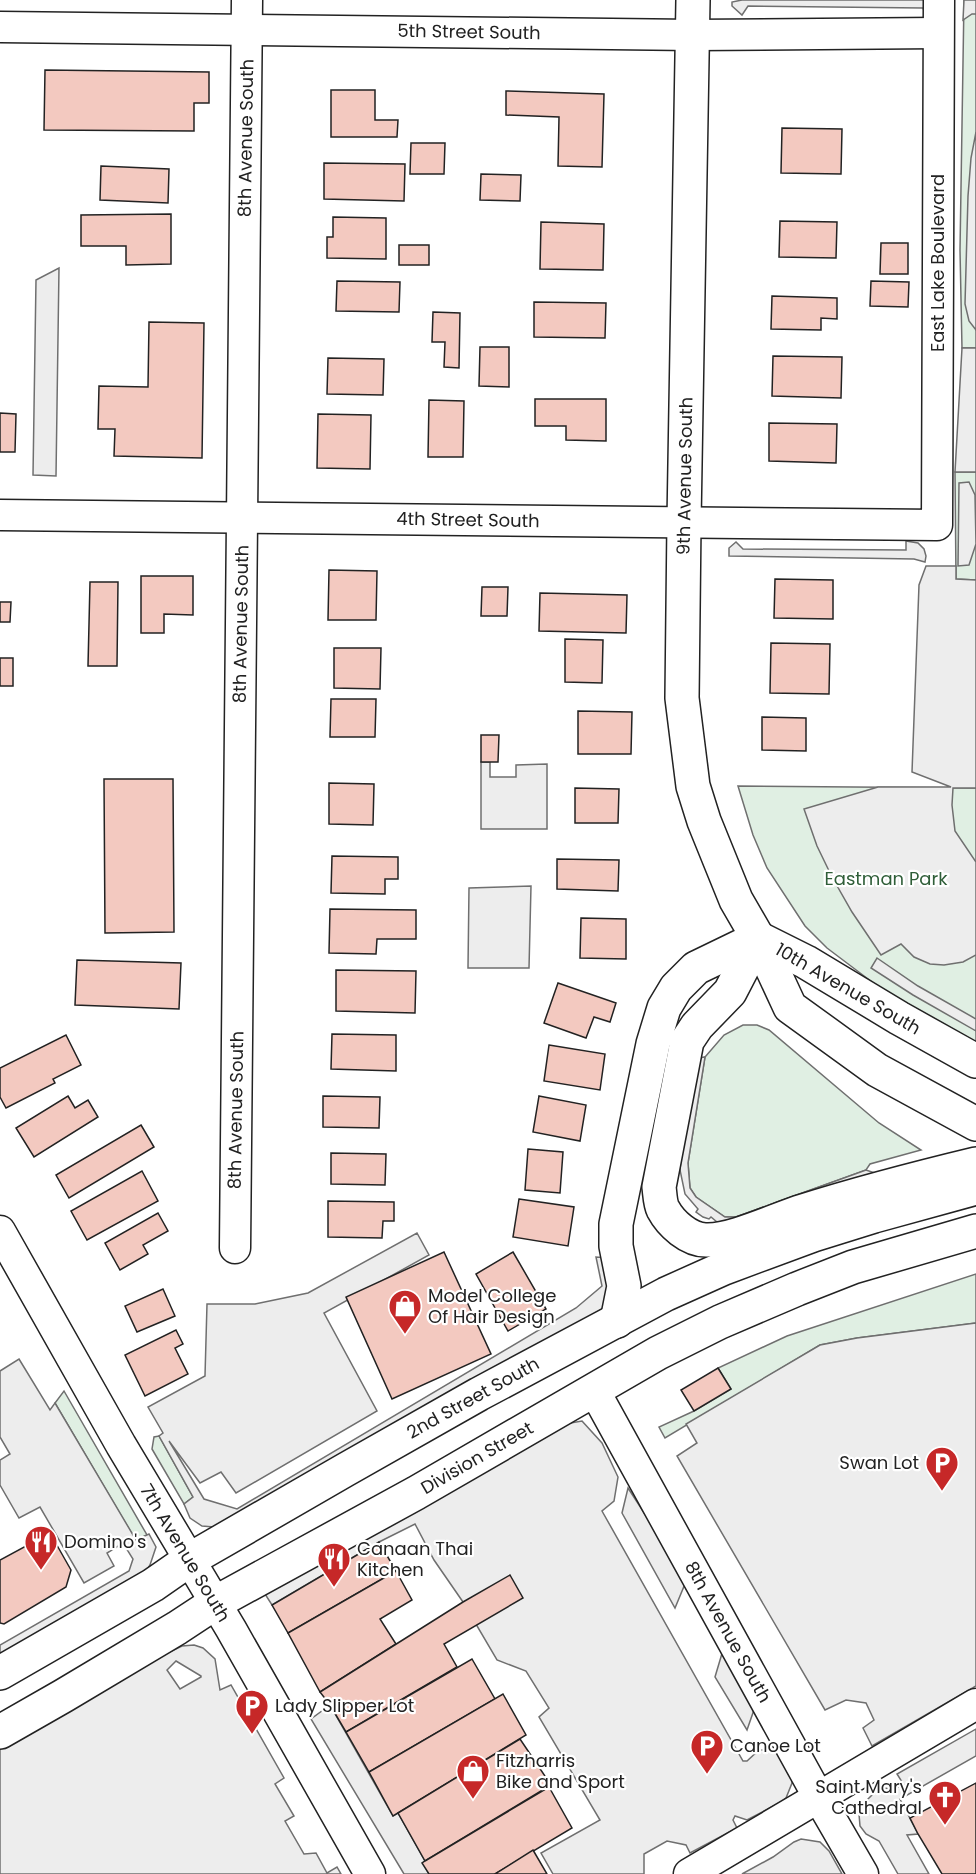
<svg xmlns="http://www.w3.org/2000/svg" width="976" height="1874" font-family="Poppins,sans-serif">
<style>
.green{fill:#e0efe3;stroke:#6f6f6f;stroke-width:1.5}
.parking{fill:#ededed;stroke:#6f6f6f;stroke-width:1.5;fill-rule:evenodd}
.building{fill:#f3c9c0;stroke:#222;stroke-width:1.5}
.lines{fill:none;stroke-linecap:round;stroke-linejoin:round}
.minor-casing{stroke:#222;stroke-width:33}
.major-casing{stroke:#222;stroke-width:36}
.highway-casing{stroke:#222;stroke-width:36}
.minor{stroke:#fff;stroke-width:30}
.major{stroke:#fff;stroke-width:33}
.highway{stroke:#fff;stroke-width:33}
.labels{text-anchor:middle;stroke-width:4.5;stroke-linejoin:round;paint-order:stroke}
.street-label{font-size:18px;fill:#222;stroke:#fff}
.park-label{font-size:18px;fill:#2f5e38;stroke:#fff}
.poi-label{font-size:18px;fill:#222;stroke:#fff;text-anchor:start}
</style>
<rect width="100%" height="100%" fill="#fff"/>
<g class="green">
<path d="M964 0H976V348H962L960 250Z"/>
<path d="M955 472H976V580L956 579Z"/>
<path d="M738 786 976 788V1046L884 991 827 948 805 926 767 868 753 835Z"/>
<path d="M743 1025H757L769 1030 879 1123 921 1150 870 1164 866 1170 736 1217H725L696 1197 690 1188 688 1163 705 1057 724 1035Z"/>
<path d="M976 1274V1323L857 1338 820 1345 665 1438 659 1427 694 1411 731 1389 718 1368 787 1336Z"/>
<path d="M64 1391 147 1535 136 1541 55 1403Z"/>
<path d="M159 1436 193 1497 184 1504 152 1449 154 1437Z"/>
</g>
<g class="parking">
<path d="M742 0H927L924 11 923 8 748 6 742 15 732 6V2Z"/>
<path d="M964 0H976V14H972L963 20Z"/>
<path d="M976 132V330L969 321 965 304 968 196 971 158Z"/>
<path d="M59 268 56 476 33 475 36 280Z"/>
<path d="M962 348H976V472H955Z"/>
<path d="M969 482 975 495 976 544 969 565 958 566 959 483Z"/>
<path d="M906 541 918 543 924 549 926 556 925 562 914 559 729 556V548L736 542 743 549 906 550Z"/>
<path d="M926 566H956V579L976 580V788H953L952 805 955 831 976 862V955L963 962 944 965 930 964 914 957 901 944 881 955 852 912 832 877 817 846 804 809 878 787H951L912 772 919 585Z"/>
<path d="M481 762H490V777H516V765L547 764V829H481Z"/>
<path d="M531 886 529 968H468L469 888Z"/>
<path d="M877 958 918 986 976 1019V1031L913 995 871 968Z"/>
<path d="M705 1057 688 1163 690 1188 696 1197 725 1217H736L866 1170 875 1173 738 1224 717 1222 711 1217 709 1219 703 1217 696 1212 698 1209 685 1194 680 1170 683 1134 698 1058Z"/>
<path d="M417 1233 429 1255 324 1313 377 1411 236 1493 221 1472 200 1483 169 1441 204 1499 237 1509 576 1308 602 1286 596 1257 609 1258 611 1270 604 1308 233 1523 214 1527 202 1526 190 1518 184 1504 193 1497 159 1436 163 1433 148 1407 205 1376 207 1304H255L308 1293Z"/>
<path d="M976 1323V1686L872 1746 863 1728 874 1720 866 1703 846 1700 825 1710 677 1456 697 1443 686 1424 820 1345 857 1338Z"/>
<path d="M19 1359 50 1410 55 1403 136 1540 149 1534 156 1547 150 1565 145 1573 0 1659V1645L129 1571 133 1559 123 1543 107 1553 114 1566 84 1583 40 1507 19 1518 0 1485V1460L10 1454 0 1437V1371Z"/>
<path d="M582 1421 602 1443 618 1477 614 1501 602 1511 743 1761H747L759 1750H776L792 1776V1783L786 1798 781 1802 747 1820 735 1816 733 1820 737 1828 690 1853 686 1845 667 1841 644 1854V1874H553L541 1853 600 1820 539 1717 549 1708 526 1671 497 1660 463 1602 434 1560 415 1524 379 1542 272 1605 265 1594 559 1425Z"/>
<path d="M628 1488 687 1579 675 1608 622 1513Z"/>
<path d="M194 1645 203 1648 215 1659 220 1690 231 1685 284 1778 275 1784 294 1816 285 1821 304 1854 316 1853 327 1873 337 1867 341 1874H0V1749L157 1658 182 1646ZM176 1661 201 1676V1677L180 1689 167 1670Z"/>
<path d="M723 1650 756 1704 747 1730 715 1677Z"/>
<path d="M330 1705 393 1816 398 1813 425 1861 423 1863 429 1874H404L311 1719Z"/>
<path d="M976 1729V1756L900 1799 918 1834 907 1835 929 1874H898L879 1841 866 1834 860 1826 859 1814 864 1803 874 1793 884 1788 892 1789 904 1785 897 1774Z"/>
<path d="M801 1839 820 1842 829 1851 842 1874H742L773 1857 794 1842Z"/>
</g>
<g class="building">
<path d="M45 70 209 72V103H194V131L44 130Z"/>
<path d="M331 90H375V120H398L397 137H331Z"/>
<path d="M506 91 604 94 602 167 558 166 559 117 506 115Z"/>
<path d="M782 128 842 129 841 174 781 173Z"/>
<path d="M411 143H445L444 174H410Z"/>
<path d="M324 163 405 164 404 201 324 199Z"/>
<path d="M101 166 169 169 168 203 100 200Z"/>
<path d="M481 174 521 175 520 201 480 200Z"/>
<path d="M171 214V264L126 265V246H81V215Z"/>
<path d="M333 217 386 218V259L327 258V237H333Z"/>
<path d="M780 221 837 222 836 258 779 257Z"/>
<path d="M541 222 604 224 603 270 540 269Z"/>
<path d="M881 243H908V274H880Z"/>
<rect x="399" y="245" width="30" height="20"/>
<path d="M337 281 400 282 399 312 336 311Z"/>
<path d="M871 281 909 282 908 307 870 306Z"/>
<path d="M772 296 837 298V319L821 318V330L771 329Z"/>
<path d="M534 302 606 303 605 338 534 337Z"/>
<path d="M433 312 460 313 459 368 444 367 445 342H432Z"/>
<path d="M149 322 204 323 202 458 114 456 115 429H98L99 386 148 387Z"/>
<path d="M480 347H509V387L479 386Z"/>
<path d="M773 356 842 357 841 398 772 396Z"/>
<path d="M328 358 384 359 383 395 327 394Z"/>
<path d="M535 399H606V441L566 440V426H535Z"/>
<path d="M429 400 464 401 463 457H428Z"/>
<path d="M0 413 16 414 15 452H0Z"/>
<path d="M318 414 371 415 370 469 317 468Z"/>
<path d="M769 423 837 424 836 463 769 461Z"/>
<path d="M329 570 377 571 376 620H328Z"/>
<path d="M141 576H193V615L164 614V633H141Z"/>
<path d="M775 579 833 580V619L774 618Z"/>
<path d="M90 582H118L117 666H88Z"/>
<path d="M482 587H508L507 616H481Z"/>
<path d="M540 593 627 595 626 633 539 631Z"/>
<path d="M0 602H11L10 622H0Z"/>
<path d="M565 639 603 640 602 683 565 682Z"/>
<path d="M771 643 830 644 829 694 770 693Z"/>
<path d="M334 648H381L380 689 334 688Z"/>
<rect x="0" y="658" width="13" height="28"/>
<path d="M331 699H376L375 737H330Z"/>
<path d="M578 711 632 712 631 754H578Z"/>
<path d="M762 717 806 718V751L762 750Z"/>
<path d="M481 735H499L498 762H481Z"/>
<path d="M104 779H173L174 932 105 933Z"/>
<path d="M329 783 374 784 373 825 329 824Z"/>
<path d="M575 788 619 789 618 823H575Z"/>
<path d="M332 856 398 857V879H385V894L331 893Z"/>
<path d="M557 859 619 860 618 891 557 889Z"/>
<path d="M330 909 416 910V939H377L376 954 329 953Z"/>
<path d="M581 918 626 919V959L580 958Z"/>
<path d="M77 960 181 963 179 1009 75 1005Z"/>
<path d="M336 970 416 971 415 1013 336 1011Z"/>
<path d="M558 983 616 1003 610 1022 594 1017 586 1038 544 1023Z"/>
<path d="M332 1034 396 1035V1071L331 1069Z"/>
<path d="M66 1035 81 1065 53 1079 55 1083 6 1108 0 1097V1068Z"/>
<path d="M549 1045 605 1054 600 1090 544 1081Z"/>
<path d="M68 1096 75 1108 88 1100 98 1117 34 1157 16 1128Z"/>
<path d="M323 1096 380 1097 379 1128 323 1127Z"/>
<path d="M539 1096 586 1105 580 1141 533 1132Z"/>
<path d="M141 1125 154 1147 69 1198 56 1175Z"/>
<path d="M528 1149 563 1152 560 1193 525 1190Z"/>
<path d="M331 1153 386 1154 385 1185 331 1184Z"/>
<path d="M142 1171 158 1201 87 1240 71 1211Z"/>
<path d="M519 1199 574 1207 568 1246 513 1237Z"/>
<path d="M328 1201 394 1202V1221H383L382 1238 328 1237Z"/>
<path d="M158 1213 168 1231 143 1245 148 1254 120 1270 105 1243Z"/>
<path d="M444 1252 491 1354 392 1399 346 1297Z"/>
<path d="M513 1252 546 1309 508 1331 476 1274Z"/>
<path d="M163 1289 175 1316 137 1332 125 1306Z"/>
<path d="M176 1330 183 1344 175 1348 188 1374 145 1396 125 1355Z"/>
<path d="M718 1368 731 1389 694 1411 681 1390Z"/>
<path d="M50 1533 71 1570 66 1587 4 1624 0 1623V1560Z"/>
<path d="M379 1542 396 1571 288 1633 272 1605Z"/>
<path d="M396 1571 412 1600 380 1619 396 1644 320 1692 288 1633Z"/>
<path d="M510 1575 523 1598 444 1644 457 1667 346 1732 330 1705 320 1692 463 1602Z"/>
<path d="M472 1659 495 1699 369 1772 346 1732Z"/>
<path d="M503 1694 526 1735 393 1816 369 1772Z"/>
<path d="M520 1739 551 1785 425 1861 398 1813Z"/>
<path d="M976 1783V1874H942L918 1834 910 1818Z"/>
<path d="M549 1787 572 1828 495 1874H429L422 1863 425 1861Z"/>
<path d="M533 1850 547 1874H495Z"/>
</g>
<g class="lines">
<g class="minor-casing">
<g id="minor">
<path d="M0 27 693 35 938 33"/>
<path d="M0 515 937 525 939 0"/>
<path d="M0 1231 121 1445 231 1629 370 1874"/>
<path d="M235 1248 247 0"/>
<path d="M594 1390 819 1798 863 1874"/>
<path d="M689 1874 976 1704"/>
</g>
</g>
<g class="major-casing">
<g id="major">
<path d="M693 0 684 522 682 698 693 786 704 821 736 900 758 938 790 1007 877 1070 976 1124"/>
<path d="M758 938 806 962 899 1018 976 1061"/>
</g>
</g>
<g class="highway-casing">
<g id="highway">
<path d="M758 938 730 992 697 1026 687 1041 659 1187C660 1194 660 1203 663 1209 671 1224 689 1240 706 1240 732 1241 777 1219 803 1211 860 1193 918 1178 976 1164"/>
<path d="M617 1321 624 1286 616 1246V1224L653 1044 664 1008 676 988 696 968 758 938"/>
<path d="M0 1673 153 1585 189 1560 345 1470 479 1394 666 1294 724 1268 813 1235 874 1216 976 1188"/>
<path d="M0 1732 63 1696 177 1628 215 1603 416 1493 658 1353 720 1322 797 1289 853 1267 976 1231"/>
</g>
</g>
<use href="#minor" class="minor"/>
<use href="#major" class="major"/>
<use href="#highway" class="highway"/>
</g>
<defs>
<g id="shop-pin" transform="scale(1.725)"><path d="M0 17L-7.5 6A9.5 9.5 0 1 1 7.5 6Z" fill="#c62828" stroke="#fff"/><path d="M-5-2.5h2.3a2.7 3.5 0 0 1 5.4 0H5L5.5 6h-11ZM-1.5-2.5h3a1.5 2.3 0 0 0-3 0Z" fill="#fff"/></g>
<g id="parking-pin" transform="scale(1.725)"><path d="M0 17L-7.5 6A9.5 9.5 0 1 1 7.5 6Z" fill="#c62828" stroke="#fff"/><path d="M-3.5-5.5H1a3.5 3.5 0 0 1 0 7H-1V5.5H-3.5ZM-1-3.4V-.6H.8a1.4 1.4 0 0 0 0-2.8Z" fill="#fff"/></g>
<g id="restaurant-pin" transform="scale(1.725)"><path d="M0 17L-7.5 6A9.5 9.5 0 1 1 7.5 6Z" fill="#c62828" stroke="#fff"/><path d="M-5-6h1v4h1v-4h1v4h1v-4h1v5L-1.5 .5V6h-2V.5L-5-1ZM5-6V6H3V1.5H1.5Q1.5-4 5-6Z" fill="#fff"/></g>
<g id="church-pin" transform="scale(1.725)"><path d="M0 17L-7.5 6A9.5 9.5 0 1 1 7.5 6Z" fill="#c62828" stroke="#fff"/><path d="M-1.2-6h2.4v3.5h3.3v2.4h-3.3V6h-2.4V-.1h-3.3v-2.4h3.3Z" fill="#fff"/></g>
</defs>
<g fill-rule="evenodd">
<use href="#shop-pin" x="405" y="1306"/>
<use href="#parking-pin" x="942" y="1463"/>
<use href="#restaurant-pin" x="41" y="1542"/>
<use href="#restaurant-pin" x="334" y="1559"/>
<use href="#parking-pin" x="252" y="1706"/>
<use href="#parking-pin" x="707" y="1746"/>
<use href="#shop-pin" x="473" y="1771"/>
<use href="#church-pin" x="945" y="1797"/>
</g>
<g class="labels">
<g class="street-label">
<text transform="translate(469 32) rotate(1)" y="6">5th Street South</text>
<text transform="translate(246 138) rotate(-89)" y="6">8th Avenue South</text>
<text transform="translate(938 263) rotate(-90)" y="6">East Lake Boulevard</text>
<text transform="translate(685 476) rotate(-89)" y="6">9th Avenue South</text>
<text transform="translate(468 520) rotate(1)" y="6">4th Street South</text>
<text transform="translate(241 624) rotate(-89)" y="6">8th Avenue South</text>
<text transform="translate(848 989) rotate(30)" y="6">10th Avenue South</text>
<text transform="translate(236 1110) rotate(-89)" y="6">8th Avenue South</text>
<text transform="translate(473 1398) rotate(-29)" y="6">2nd Street South</text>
<text transform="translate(477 1458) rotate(-30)" y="6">Division Street</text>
<text transform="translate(185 1553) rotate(59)" y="6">7th Avenue South</text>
<text transform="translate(728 1632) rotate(61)" y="6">8th Avenue South</text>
</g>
<g class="park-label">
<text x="886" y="885">Eastman Park</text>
</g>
<g class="poi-label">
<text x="428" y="1302">Model College<tspan x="428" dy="21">Of Hair Design</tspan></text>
<text x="919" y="1469" text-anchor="end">Swan Lot</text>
<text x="64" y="1548">Domino's</text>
<text x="357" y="1555">Canaan Thai<tspan x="357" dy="21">Kitchen</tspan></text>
<text x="275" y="1712">Lady Slipper Lot</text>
<text x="730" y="1752">Canoe Lot</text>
<text x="496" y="1767">Fitzharris<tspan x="496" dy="21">Bike and Sport</tspan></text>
<text x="922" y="1793" text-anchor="end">Saint Mary's<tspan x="922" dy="21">Cathedral</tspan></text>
</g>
</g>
</svg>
